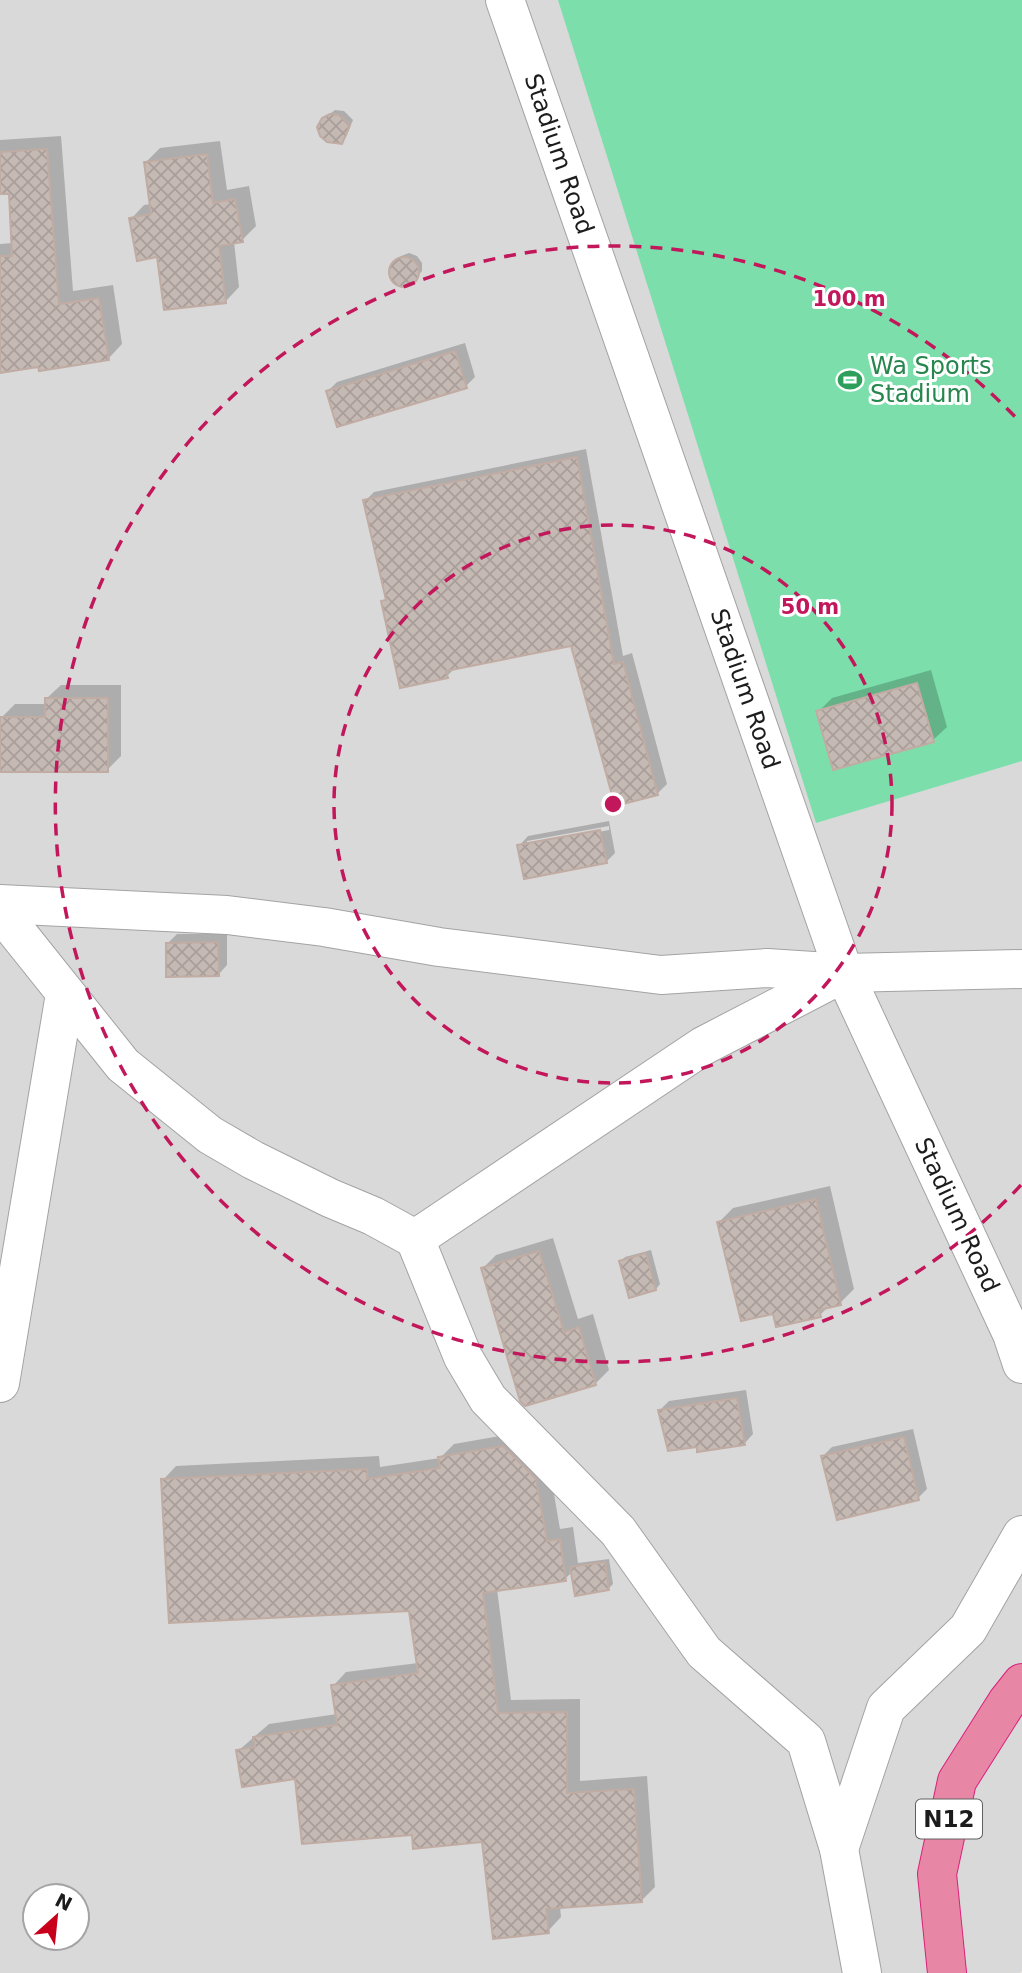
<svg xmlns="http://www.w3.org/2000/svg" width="1022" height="1973" font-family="'DejaVu Sans',sans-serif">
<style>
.residential{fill:#dad9d9;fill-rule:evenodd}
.pitch{fill:#7cdfab}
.shadow{fill:#0003;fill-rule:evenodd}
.building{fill:url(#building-cross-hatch);stroke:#c0aca3;stroke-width:2}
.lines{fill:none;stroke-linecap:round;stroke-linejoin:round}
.minor-casing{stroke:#a3a3a3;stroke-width:40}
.highway-casing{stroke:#da207a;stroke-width:40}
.minor{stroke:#fff;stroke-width:38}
.highway{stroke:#e886a6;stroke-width:38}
.ring{fill:none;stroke:#c2185b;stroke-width:3.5;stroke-dasharray:12 9}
.labels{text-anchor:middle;stroke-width:6;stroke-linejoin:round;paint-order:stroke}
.shield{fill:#fff;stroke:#606060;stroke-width:2}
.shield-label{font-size:23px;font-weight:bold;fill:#1c1c1c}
.street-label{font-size:24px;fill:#1c1c1c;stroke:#fff}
.leisure-label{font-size:24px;fill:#27864d;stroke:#fff;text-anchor:start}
.centre{fill:#c2185b;stroke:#fff;stroke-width:3.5}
.ring-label{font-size:21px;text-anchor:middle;font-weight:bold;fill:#c2185b;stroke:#fff;stroke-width:6;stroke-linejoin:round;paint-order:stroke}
</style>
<defs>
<pattern id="building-cross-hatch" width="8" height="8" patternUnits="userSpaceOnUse" patternTransform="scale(1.75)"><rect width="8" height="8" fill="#c5b9b4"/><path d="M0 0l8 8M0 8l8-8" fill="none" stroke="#a99e9a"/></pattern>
</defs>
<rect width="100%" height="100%" fill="#eee8e1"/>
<path class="residential" d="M0 0H1022V1971L1020 1973H0ZM35 1896H77V1938H35Z"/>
<path class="pitch" d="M558 0H1022V761L816 823Z"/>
<g class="shadow">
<path d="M335 110 344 111 353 120 346 137 341 142 323 119Z"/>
<path d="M61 136 73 291 113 285 122 344 108 359 0 371V244L13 243 10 192H0V140Z"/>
<path d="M220 141 227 190 249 186 256 226 242 240 234 242 239 287 226 301 158 255 131 219 144 205 151 204 146 162 160 148Z"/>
<path d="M409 253 417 256 422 263V271L412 283 404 286 395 283 391 276V268L401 256Z"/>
<path d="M465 343 475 377 466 386 328 391 337 382Z"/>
<path d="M586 449 623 656 632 653 667 784 658 793 573 643 456 667 447 676 383 602 387 598 365 501 374 492Z"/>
<path d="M931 670 947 727 933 740 818 712 832 698Z"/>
<path d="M61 685H121V756L107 770 1 718 15 704H47V698Z"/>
<path d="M609 821 615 853 606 862 519 846 528 836ZM609 826V830L527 845V841Z"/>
<path d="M177 934H227V965L218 975 168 943Z"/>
<path d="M830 1186 854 1289 840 1303 829 1306 820 1315 775 1312 719 1222 733 1208Z"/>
<path d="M553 1238 578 1319 593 1314 609 1370 596 1383 483 1268 496 1255Z"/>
<path d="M651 1250 660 1284 656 1289 621 1261 625 1257Z"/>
<path d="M746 1390 753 1434 744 1444 698 1445 660 1410 669 1401Z"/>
<path d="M913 1429 927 1489 918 1498 823 1456 832 1447Z"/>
<path d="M517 1433 549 1465 560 1529 573 1527 578 1563 609 1559 613 1584 608 1589 573 1571 565 1579 497 1589 511 1700 580 1699V1781L647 1776 655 1887 642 1900 560 1906 561 1917 548 1931 484 1841 413 1833 238 1751 269 1724 337 1714 333 1686 346 1672 418 1663 411 1609 163 1480 176 1466 379 1456 380 1467 440 1458 454 1444Z"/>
</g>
<g class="building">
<path d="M330 114 339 115 350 125 342 144 327 142 320 136 317 127 322 118Z"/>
<path d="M47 149 59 304 99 298 109 360 39 371 38 367 0 373V256H12L9 194H0V152Z"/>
<path d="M207 154 213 203 235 199 243 242 219 246 226 303 164 310 157 257 137 261 129 218 151 214 144 162Z"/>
<circle cx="404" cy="272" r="15"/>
<path d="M455 351 467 388 337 427 326 391Z"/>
<path d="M577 457 614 664 623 662 658 795 615 806 571 646 446 671 448 678 400 688 381 601 386 600 363 500Z"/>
<path d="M917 683 934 742 833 770 816 711Z"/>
<path d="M45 698H108V772H0V717H45Z"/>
<path d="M600 830 607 863 524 879 517 845Z"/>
<path d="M218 942 219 976 166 977V943Z"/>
<path d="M816 1199 841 1305 819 1310 821 1317 776 1327 773 1314 741 1321 717 1222Z"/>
<path d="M539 1251 564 1332 579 1327 596 1385 525 1406 520 1401 481 1268Z"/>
<path d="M646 1253 656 1290 629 1298 619 1261Z"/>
<path d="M737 1398 745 1445 697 1452V1447L668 1451 658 1410Z"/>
<path d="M904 1437 919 1500 837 1520 821 1456Z"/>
<path d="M503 1446 536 1479 547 1541 560 1539 566 1581 483 1593 498 1713 567 1712V1793L634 1789 642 1902 546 1909 549 1933 493 1939 482 1842 413 1849 412 1835 302 1844 295 1779 242 1787 236 1750 255 1747 253 1737 337 1725 331 1685 418 1673 409 1611 169 1623 161 1479 367 1469V1479L440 1468 438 1457Z"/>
<path d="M605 1562 609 1590 575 1596 570 1567Z"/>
</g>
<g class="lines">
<g class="minor-casing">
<g id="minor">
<path d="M505 0 844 973 1012 1334 1022 1364"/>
<path d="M0 904 227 915 324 927 439 947 661 975 767 968 844 973 1022 969"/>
<path d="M0 911 123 1065 210 1135 253 1160 330 1198 373 1216 415 1239 463 1357 488 1399 618 1531 704 1652 806 1741 839 1849 862 1973"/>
<path d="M415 1239 703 1046 844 973"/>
<path d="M0 1383 65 994"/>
<path d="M839 1849 886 1708 968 1629 1022 1535"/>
</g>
</g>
<g class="highway-casing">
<path id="highway" d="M947 1973 937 1874 957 1781 1007 1702 1022 1683"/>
</g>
<use href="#minor" class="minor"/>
<use href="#highway" class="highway"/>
</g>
<g class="ring">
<circle cx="613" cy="804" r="279"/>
<path d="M1021 1185A558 558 0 1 1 1021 423"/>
</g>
<defs>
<g id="stadium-bare" transform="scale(1.89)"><path d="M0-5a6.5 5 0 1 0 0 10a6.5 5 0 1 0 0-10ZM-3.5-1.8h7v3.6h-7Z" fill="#2e9e5b" stroke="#fff" stroke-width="2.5" paint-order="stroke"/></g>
</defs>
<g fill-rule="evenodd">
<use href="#stadium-bare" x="850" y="380"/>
</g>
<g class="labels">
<rect class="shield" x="916" y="1799.5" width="66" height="39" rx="5"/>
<g class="shield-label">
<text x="949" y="1827">N12</text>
</g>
<g class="street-label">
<text transform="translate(559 154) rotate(71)" y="8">Stadium Road</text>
<text transform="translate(745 689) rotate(71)" y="8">Stadium Road</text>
<text transform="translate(957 1215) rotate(65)" y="8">Stadium Road</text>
</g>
<g class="leisure-label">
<text x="870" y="374">Wa Sports<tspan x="870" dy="28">Stadium</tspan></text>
</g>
</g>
<circle cx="613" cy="804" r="10" class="centre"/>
<g class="ring-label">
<text x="849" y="306">100 m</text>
<text x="810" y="614">50 m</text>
</g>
<g transform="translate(56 1917) rotate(27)"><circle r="33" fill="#ffffff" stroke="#a4a4a4" stroke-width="2"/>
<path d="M0-5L12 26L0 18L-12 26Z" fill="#c8001c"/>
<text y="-10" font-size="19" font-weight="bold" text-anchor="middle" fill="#1c1c1c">N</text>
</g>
</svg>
